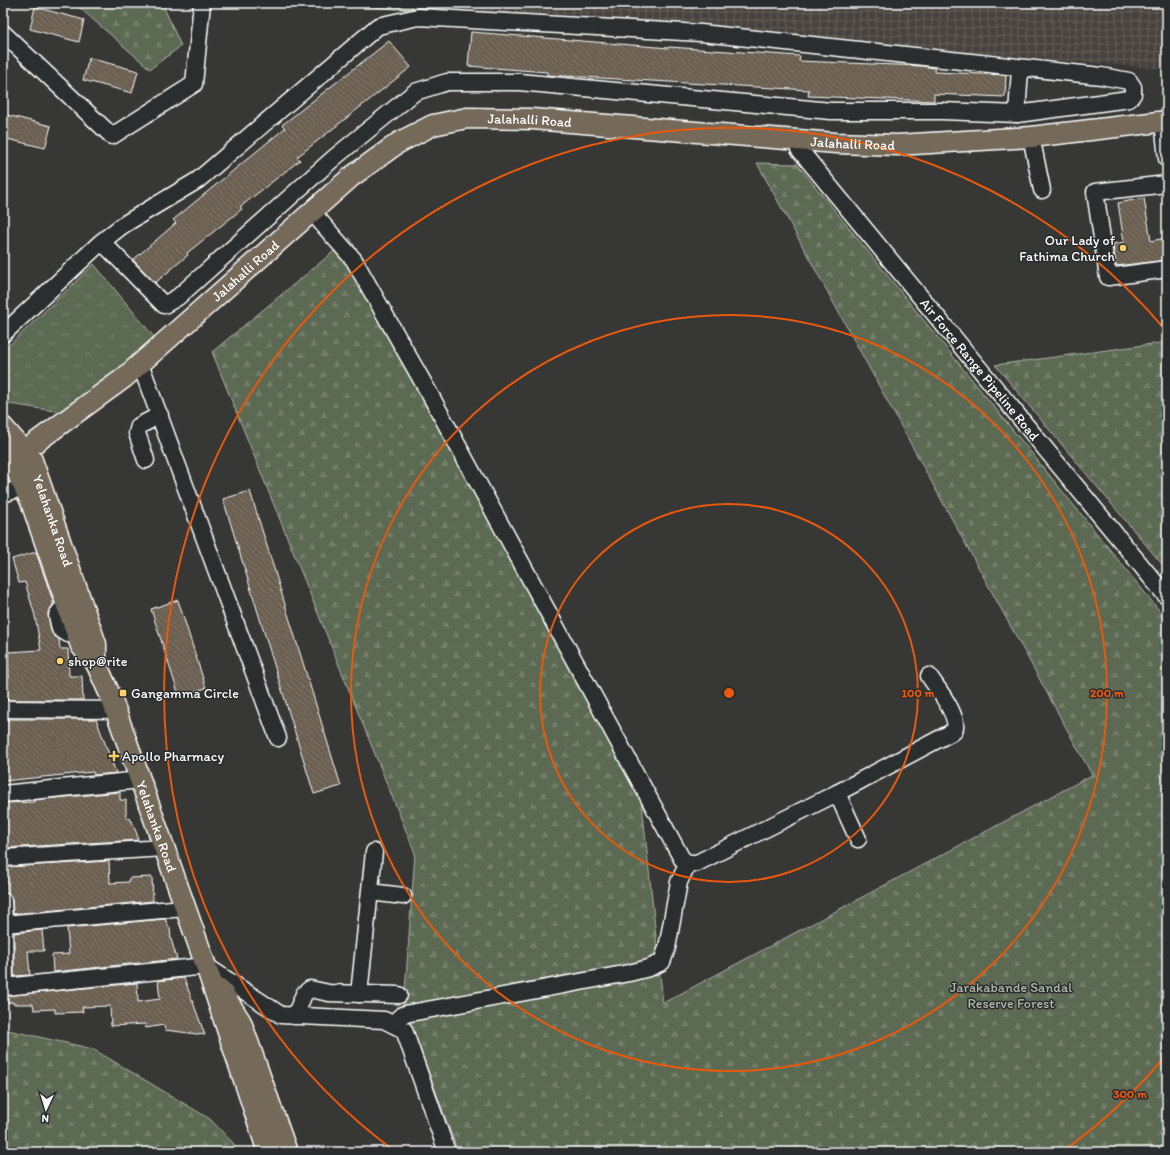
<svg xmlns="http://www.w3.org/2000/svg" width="1170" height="1155" font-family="Itim,sans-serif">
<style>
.industrial{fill:url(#industrial-grid)}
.grass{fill:url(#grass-tufts);stroke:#aeb4a8}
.forest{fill:url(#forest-firs);stroke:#aeb4a8}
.building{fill:url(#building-back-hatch);stroke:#fff}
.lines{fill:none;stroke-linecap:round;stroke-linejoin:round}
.minor-casing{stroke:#fff;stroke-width:19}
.major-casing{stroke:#fff;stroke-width:23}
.minor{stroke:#2a2d2e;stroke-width:16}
.major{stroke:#746a5a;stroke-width:20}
.ring{fill:none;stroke:#e8590c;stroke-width:2}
.poi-dot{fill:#ffd166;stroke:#2a2d2e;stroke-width:1.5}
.labels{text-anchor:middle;stroke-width:3;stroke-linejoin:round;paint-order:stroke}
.street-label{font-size:14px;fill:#fff;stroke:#2a2d2e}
.poi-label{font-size:14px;fill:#fff;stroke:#2a2d2e;text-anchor:start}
.park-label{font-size:14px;fill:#aeb4a8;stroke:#2a2d2e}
.centre{fill:#e8590c;stroke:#2a2d2e;stroke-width:2}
.ring-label{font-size:12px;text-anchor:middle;font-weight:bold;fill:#e8590c;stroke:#2a2d2e;stroke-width:3;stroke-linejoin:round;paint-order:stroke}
</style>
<defs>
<pattern id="industrial-grid" width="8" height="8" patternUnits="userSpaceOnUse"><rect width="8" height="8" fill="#46433d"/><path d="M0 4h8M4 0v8" fill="none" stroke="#625f5a"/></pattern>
<pattern id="grass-tufts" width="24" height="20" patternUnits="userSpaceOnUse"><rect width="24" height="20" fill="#5d6a52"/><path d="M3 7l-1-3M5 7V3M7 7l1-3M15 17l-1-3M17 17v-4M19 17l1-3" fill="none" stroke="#75806c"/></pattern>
<pattern id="forest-firs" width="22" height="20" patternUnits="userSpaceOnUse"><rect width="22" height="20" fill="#5d6a52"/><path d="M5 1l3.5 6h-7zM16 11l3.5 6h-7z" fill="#75806c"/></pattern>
<pattern id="building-back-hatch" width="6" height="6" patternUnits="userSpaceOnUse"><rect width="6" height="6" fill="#6a5f51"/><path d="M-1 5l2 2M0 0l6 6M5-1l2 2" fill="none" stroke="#80776b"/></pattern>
</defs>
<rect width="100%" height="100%" fill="#373735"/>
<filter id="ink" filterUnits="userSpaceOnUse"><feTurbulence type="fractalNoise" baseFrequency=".025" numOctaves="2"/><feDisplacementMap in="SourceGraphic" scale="8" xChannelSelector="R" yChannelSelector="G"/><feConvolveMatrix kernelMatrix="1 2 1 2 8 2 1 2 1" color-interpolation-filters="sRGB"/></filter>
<g filter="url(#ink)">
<path class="industrial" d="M319 3H1167V69L412 10Z"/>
<path class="grass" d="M94 264 159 343 74 414 3 403V351Z"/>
<g class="forest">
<path d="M74 3H162L181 46 150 69Z"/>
<path d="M319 3H412V10Z"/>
<path d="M757 163 797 164 1167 620V1152H458L404 1005 415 853 212 352 350 238 639 776 663 1003 1092 775Z"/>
<path d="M1167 342V570L995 365Z"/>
<path d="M3 1029 93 1049 210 1119 233 1143 237 1152H3Z"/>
</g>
<g class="building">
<path d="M35 7 84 20 79 42 30 29Z"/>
<path d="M471 32 669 48V47L800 56 799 61 921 66 935 68V72L1006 75 1005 97 934 94V101L808 96 809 90 547 75V72L468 66Z"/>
<path d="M389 41 411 67 297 157 300 160 240 207 242 209 187 253 188 255 155 283 133 260 176 223 173 220 285 128 282 125Z"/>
<path d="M89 58 138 71 132 93 83 80Z"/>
<path d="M3 114 51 126 45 148 3 138Z"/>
<path d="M1144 198 1151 241 1165 238 1167 260 1116 266 1113 244 1124 242 1118 203Z"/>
<path d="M250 491 341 786 314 794 223 499Z"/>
<path d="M36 552 53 601V605L48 613 51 631 59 639 60 649H68L69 676H82L83 700H7L6 678H9L8 652 41 650 35 616 25 582 19 583 12 559Z"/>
<path d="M178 600 206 688 179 696 151 609Z"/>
<path d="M8 719H96L116 773 94 775 93 772 3 781V722L8 721Z"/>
<path d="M120 792V800H126V818H130L137 834 138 840 4 848 3 803 34 802V800Z"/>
<path d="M109 861 110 883 129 882V878L152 877 153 901 13 914 12 900 6 888V867Z"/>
<path d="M165 919 170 929 171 939 177 959 53 972 52 955 69 954 67 928Z"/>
<path d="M42 930 44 951H28L30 975 14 976V933Z"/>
<path d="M184 978 205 1035 165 1030 164 1025 146 1028 145 1024 111 1026 110 1006 82 1007 83 1012 55 1013V1009L34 1010 33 1004H13V1002L3 1003V996L137 983 138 1002 160 999 158 981Z"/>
</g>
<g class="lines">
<g class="minor-casing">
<g id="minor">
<path d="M3 33 112 136 194 84 202 3"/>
<path d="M1017 114 1020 69"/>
<path d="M1163 121 1167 159"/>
<path id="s1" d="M798 140 799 149 1167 597"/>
<path d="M1033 146 1042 190"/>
<path d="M1167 184 1095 192 1108 277 1167 269"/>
<path d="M319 220 354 260 433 400 682 859 688 863H697L837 793 954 731C961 718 937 688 929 676"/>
<path d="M3 334 100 243 123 225 198 180 378 26 418 17 701 33 1101 76 1129 81 1133 87V94L1129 99 1017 114 942 111H831L519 82H447L415 92 335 157 178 297 164 305 108 248 100 243"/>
<path d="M144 374 278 738"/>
<path d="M146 460 137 433 139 426 160 415"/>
<path d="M3 494 24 487"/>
<path d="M68 608 60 611 57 615 60 629 68 634 77 632"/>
<path d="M3 709 116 710"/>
<path d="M837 793 858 839"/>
<path d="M3 794 140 780"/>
<path d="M3 858 164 848"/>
<path d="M370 892 403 896"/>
<path d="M3 901 4 924 184 908"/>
<path d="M4 924 5 987 206 966 281 1015 384 1020 404 1030 447 1152"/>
<path d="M359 994 374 852"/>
<path d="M295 1016 304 994 310 989 329 993 399 995"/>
<path d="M392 1024 402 1015 410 1013 629 973 649 968 662 962 667 948 679 882 688 863"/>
</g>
</g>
<g class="major-casing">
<g id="major">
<path id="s2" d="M3 427 32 460 96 644V663L111 697 206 966 268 1152"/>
<path d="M3 453 17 472 31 502 81 646 96 663"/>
<path id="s3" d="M10 461 124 378 351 177 398 143 433 125 467 118 532 119 836 143 897 145 1031 137 1167 121"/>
<path d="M221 990 241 1022 287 1152"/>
</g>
</g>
<use href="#minor" class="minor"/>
<use href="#major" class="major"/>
</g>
</g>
<g class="ring">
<circle cx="729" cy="693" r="189"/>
<circle cx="729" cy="693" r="378"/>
<path d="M1167 1054A567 567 0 0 1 1062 1152M396 1152A567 567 0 1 1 1167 332"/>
</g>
<g class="poi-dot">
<circle cx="1123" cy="248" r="4"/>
<circle cx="60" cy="661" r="4"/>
<rect x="119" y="689" width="8" height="8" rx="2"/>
<path d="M112 750h4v4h4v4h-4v4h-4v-4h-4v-4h4z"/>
</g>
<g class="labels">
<g class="street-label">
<text dy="5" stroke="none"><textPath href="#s3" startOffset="639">Jalahalli Road</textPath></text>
<text dy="5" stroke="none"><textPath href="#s3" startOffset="963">Jalahalli Road</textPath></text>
<text dy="5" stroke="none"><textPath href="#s3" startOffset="303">Jalahalli Road</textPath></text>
<text dy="5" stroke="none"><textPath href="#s1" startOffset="294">Air Force Range Pipeline Road</textPath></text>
<text dy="5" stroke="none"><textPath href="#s2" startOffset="108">Yelahanka Road</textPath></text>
<text dy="5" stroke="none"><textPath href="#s2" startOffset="432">Yelahanka Road</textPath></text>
</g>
<g class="poi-label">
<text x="1115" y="245" text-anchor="end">Our Lady of<tspan x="1115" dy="16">Fathima Church</tspan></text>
<text x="68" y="666">shop@rite</text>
<text x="131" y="698">Gangamma Circle</text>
<text x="122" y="761">Apollo Pharmacy</text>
</g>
<g class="park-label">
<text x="1011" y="992">Jarakabande Sandal<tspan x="1011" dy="16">Reserve Forest</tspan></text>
</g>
</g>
<circle cx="729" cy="693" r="6" class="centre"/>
<g class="ring-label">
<text x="918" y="697">100 m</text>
<text x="1107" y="697">200 m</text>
<text x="1130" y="1098">300 m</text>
</g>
<rect width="1170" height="1155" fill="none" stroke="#2a2d2e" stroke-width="16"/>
<rect x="8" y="8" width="1154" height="1139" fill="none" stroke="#fff" stroke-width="1.5" filter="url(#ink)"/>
<g transform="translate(46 1109) rotate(184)" stroke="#2a2d2e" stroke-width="3" paint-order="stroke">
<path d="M0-3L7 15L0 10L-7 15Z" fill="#ffffff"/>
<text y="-6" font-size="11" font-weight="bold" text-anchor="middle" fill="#ffffff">N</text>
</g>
</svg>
